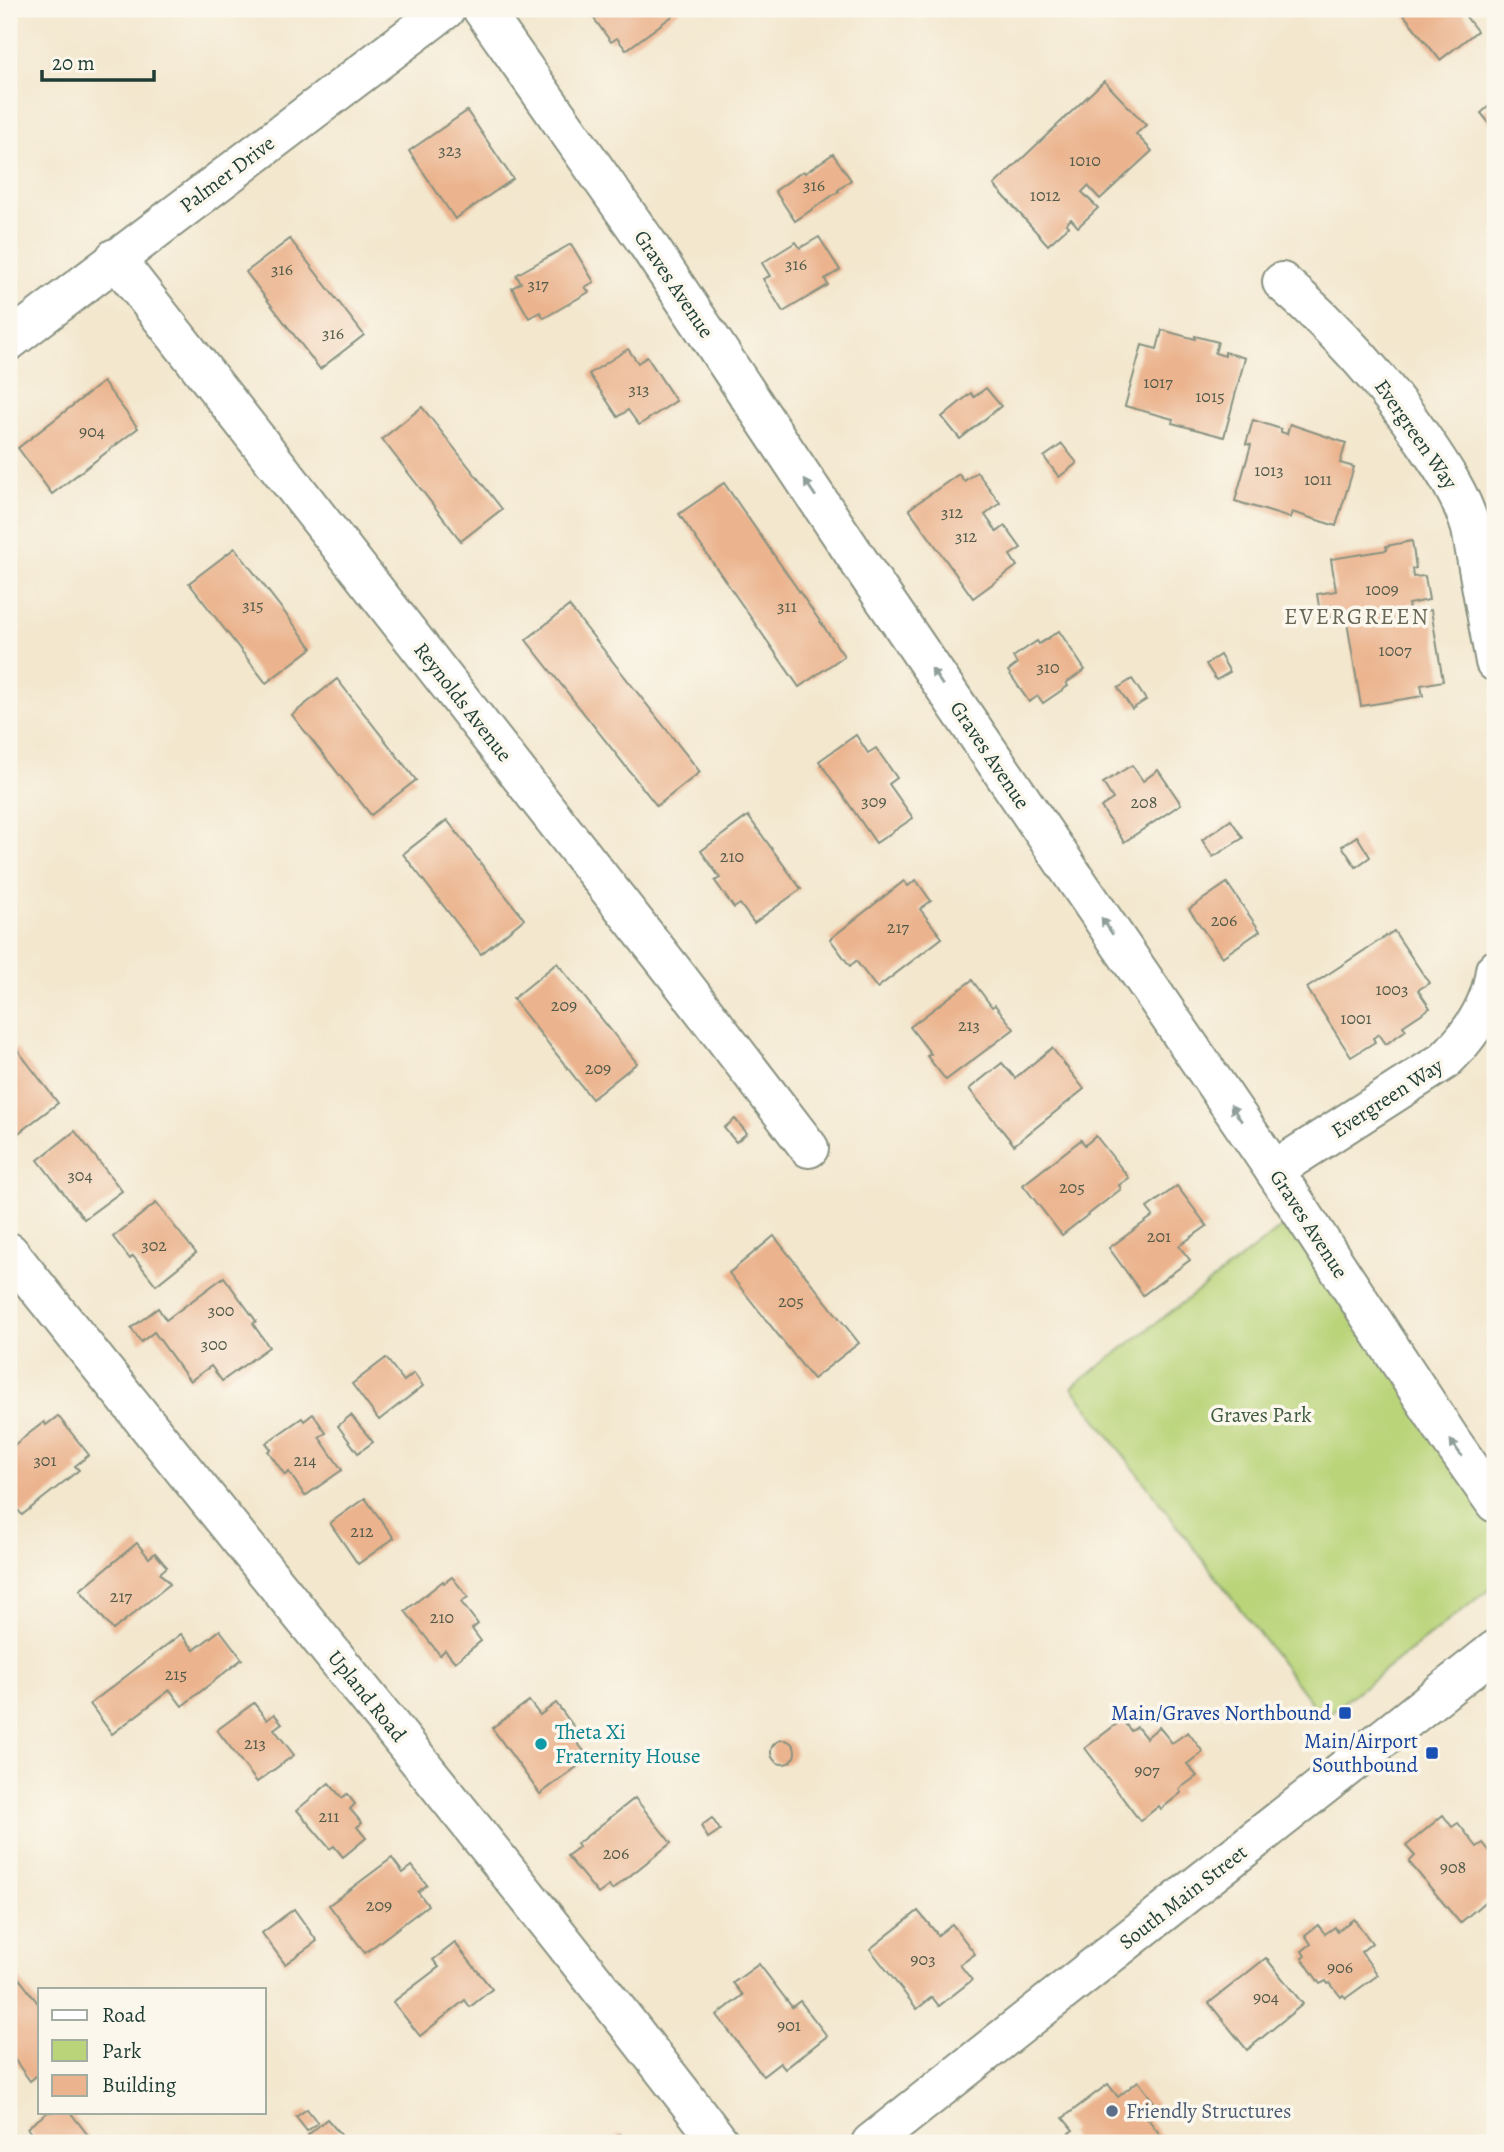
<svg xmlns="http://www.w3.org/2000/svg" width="1504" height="2152" font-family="Alegreya,serif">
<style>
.green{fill:#b9d479;stroke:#6c8856;stroke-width:2}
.building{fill:#ebb48e}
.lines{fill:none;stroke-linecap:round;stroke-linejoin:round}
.minor-casing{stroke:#899281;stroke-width:42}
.major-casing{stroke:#899281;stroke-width:42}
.minor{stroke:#fff;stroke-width:38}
.major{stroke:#fff;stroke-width:38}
.oneway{fill:#8f9e9a}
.transit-dot{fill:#1a4fb4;stroke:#fbf7ec;stroke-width:2.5}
.culture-dot{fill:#0f9aa8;stroke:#fbf7ec;stroke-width:2.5}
.service-dot{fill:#5c6f8a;stroke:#fbf7ec;stroke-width:2.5}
.labels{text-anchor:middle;stroke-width:7;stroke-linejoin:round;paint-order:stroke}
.number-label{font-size:18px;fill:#525b4a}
.street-label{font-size:21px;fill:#1f3d34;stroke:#fbf7ec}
.park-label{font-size:21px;fill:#3e5b42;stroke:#fbf7ec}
.transit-label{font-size:21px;fill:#164399;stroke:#fbf7ec;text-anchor:end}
.culture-label{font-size:21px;fill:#0d838f;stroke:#fbf7ec;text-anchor:start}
.service-label{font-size:21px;fill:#4e5e75;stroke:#fbf7ec;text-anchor:start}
.neighbourhood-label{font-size:23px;letter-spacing:2px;fill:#666754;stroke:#fbf7ec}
</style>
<rect width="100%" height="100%" fill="#fbf7ec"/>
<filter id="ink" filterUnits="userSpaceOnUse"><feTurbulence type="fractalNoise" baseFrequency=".0143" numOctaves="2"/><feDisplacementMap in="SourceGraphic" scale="14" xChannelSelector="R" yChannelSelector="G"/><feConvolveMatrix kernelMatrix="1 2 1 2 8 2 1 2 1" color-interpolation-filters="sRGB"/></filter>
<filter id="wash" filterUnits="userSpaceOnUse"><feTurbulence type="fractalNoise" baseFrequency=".00686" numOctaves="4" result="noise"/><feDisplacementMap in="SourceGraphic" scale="28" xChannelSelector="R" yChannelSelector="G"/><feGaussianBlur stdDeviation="1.57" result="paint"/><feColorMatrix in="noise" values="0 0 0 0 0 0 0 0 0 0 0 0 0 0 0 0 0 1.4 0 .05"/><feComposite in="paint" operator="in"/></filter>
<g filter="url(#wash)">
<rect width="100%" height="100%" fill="#f3e7ce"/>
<path class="green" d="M1293 1219 1495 1527V1585L1323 1718 1072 1387Z"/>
<g id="blocks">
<g class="building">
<path d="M587 9H682L626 50 617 38 611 42Z"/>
<path d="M1088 9H1109L1097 19Z"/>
<path d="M1399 9H1460L1477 31 1440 60Z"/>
<path d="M1104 81 1146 125 1136 134 1152 151 1100 199 1088 186 1082 192 1098 208 1078 227 1071 219 1066 224 1069 226 1048 245 994 185Z"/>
<path d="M1495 101V130L1481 113Z"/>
<path d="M467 111 513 179 455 219 409 151Z"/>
<path d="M833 154 851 180 838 190 839 191 795 221 775 191 803 171 805 173Z"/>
<path d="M819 237 840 270 825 279 828 285 783 312 763 279 770 276 762 263 796 242 800 248Z"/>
<path d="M290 239 364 335 320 369 246 272Z"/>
<path d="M571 244 594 282 585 287 589 292 544 318 540 312 529 318 512 288 521 283 516 275Z"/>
<path d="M1162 330 1195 339V336L1218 342 1215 353 1225 356V352L1245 358 1224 437 1172 423 1173 419 1125 406 1142 345 1157 349Z"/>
<path d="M628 349 638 363 647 357 676 401 639 425 628 410 618 417 589 374Z"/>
<path d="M103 382 138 428 52 494 18 448Z"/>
<path d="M986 388 1001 406 960 439 942 417 971 393 974 397Z"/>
<path d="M422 407 502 509 461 541 382 439Z"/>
<path d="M1253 420 1281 429V432L1287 434 1290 424 1346 443 1340 463 1354 467 1336 526 1292 512 1290 518 1235 501 1251 445 1246 444Z"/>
<path d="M1062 444 1077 463 1059 477 1044 457Z"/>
<path d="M977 472 1000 503 985 515 997 532 1005 526 1021 548 1010 555 1017 566 973 598 909 509 959 474 964 481Z"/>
<path d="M724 483 844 656 799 687 679 514Z"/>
<path d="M1412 541 1416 568 1412 569 1413 577 1425 576 1429 600 1408 604 1410 614 1431 610 1443 681 1421 685 1423 696 1361 706 1346 616 1321 619 1317 594 1336 591 1331 559 1387 550 1386 546Z"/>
<path d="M235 548 312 648 266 683 189 583Z"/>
<path d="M569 606 700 772 657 806 526 640Z"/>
<path d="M1059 631 1085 670 1066 683 1068 686 1043 703 1038 696 1029 702 1008 671 1017 664 1013 657 1037 641 1039 644Z"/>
<path d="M1220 655 1230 672 1216 680 1206 664Z"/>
<path d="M337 679 416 780 371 815 292 715Z"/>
<path d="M1132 679 1146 700 1132 709 1118 688Z"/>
<path d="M856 735 868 753 876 748 897 778 889 784 913 818 876 843 819 761Z"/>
<path d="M1132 765 1143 781 1158 770 1181 804 1124 842 1101 807 1113 799 1103 783Z"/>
<path d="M748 816 801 889 754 923 740 904 734 908 715 881 720 878 701 851Z"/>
<path d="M447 820 524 919 481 954 403 854Z"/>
<path d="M1231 820 1243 838 1213 857 1202 840Z"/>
<path d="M1357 836 1370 857 1356 867 1342 846Z"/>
<path d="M916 880 931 901 920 909 942 938 877 988 856 961 850 966 830 939 904 881 908 886Z"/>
<path d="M1227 883 1260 931 1222 957 1189 909Z"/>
<path d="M1394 931 1429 983 1418 990 1430 1008 1403 1026 1406 1030 1386 1044 1379 1034 1373 1038 1375 1042 1351 1057 1307 988Z"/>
<path d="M557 963 637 1063 592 1099 513 999Z"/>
<path d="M972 980 992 1007 995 1005 1014 1029 946 1080 927 1056 931 1054 910 1027Z"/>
<path d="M16 1048 58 1103 13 1137 9 1131V1054Z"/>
<path d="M1052 1048 1084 1089 1014 1145 969 1089 1002 1063 1015 1078Z"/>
<path d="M735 1119 747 1133 736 1142 724 1128Z"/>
<path d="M75 1131 122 1191 84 1219 38 1160Z"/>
<path d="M1096 1136 1129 1178 1119 1185 1121 1189 1062 1235 1023 1185 1081 1140 1085 1145Z"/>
<path d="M1177 1186 1207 1226 1179 1246 1190 1260 1143 1295 1109 1248 1153 1216 1147 1208Z"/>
<path d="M156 1203 196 1253 156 1285 133 1256 130 1259 113 1237Z"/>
<path d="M774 1236 859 1343 813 1379 729 1273Z"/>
<path d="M224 1277 256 1321 253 1324 269 1347 222 1381 211 1366 190 1381 154 1332 141 1342 131 1328 158 1308 166 1320Z"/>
<path d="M386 1358 404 1381 414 1373 423 1386 379 1420 352 1384Z"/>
<path d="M313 1414 326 1433 319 1437 342 1470 305 1496 289 1472 285 1475 268 1451 271 1449 266 1443 302 1418 304 1421Z"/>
<path d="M351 1415 373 1442 358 1453 338 1426Z"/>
<path d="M58 1416 89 1455 75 1466 79 1470 22 1515 9 1498V1449L44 1422 46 1425Z"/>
<path d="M365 1498 394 1538 358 1564 330 1523Z"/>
<path d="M137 1543 149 1558 155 1553 167 1567 160 1573 170 1584 113 1630 80 1590Z"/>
<path d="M452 1577 468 1597 461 1602 478 1624 472 1629 481 1641 455 1662 445 1650 440 1655 405 1611 443 1581 444 1583Z"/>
<path d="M220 1630 242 1659 182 1706 170 1690 112 1734 90 1704 181 1634 194 1650Z"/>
<path d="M529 1701 540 1715 556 1703 574 1727 568 1730 589 1758 540 1794 492 1728Z"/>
<path d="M254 1703 267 1720 274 1714 282 1723 274 1729 294 1755 257 1782 217 1730Z"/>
<path d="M1122 1720 1131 1731 1137 1727 1146 1738 1159 1727 1172 1743 1188 1732 1203 1752 1187 1764 1197 1776 1179 1789 1181 1793 1161 1809 1159 1806 1140 1821 1085 1748Z"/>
<circle cx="783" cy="1752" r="12"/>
<path d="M329 1783 342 1798 347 1794 355 1804 350 1809 362 1823 357 1827 366 1838 343 1857 334 1846 330 1849 297 1810Z"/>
<path d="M635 1798 671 1843 612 1890 609 1886 598 1894 567 1856 579 1847 577 1844Z"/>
<path d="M1443 1815 1452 1827 1458 1823 1477 1847 1483 1843 1495 1858V1862L1491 1864 1495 1869V1893L1460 1923 1409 1862 1415 1856 1406 1846Z"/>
<path d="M712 1818 720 1830 708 1838 701 1826Z"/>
<path d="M392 1858 403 1873 412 1866 427 1885 418 1892 428 1905 365 1953 329 1905Z"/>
<path d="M294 1909 317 1941 285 1964 262 1933Z"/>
<path d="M918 1911 938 1935 952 1924 975 1954 960 1965 972 1980 939 2006 932 1997 917 2009 870 1949Z"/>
<path d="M1354 1919 1372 1943 1361 1952 1378 1975 1346 1998 1343 1995 1341 1997 1330 1983 1328 1984 1326 1981 1320 1984 1302 1958 1305 1956 1302 1951 1311 1944 1305 1935 1318 1925 1325 1934 1335 1927 1337 1931Z"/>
<path d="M455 1943 492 1989 470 2007 465 2000 420 2036 393 2002 439 1967 433 1960Z"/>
<path d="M1266 1958 1303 2004 1247 2050 1209 2003Z"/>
<path d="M759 1964 792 2007 800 2001 827 2036 785 2069 780 2063 763 2076 717 2015 743 1995 733 1983Z"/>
<path d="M9 1965 40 2006 39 2020 40 2022V2073L30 2081 9 2052Z"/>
<path d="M1138 2081 1157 2106 1145 2115 1164 2140 1159 2143H1077L1069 2133 1073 2130 1063 2118 1108 2084 1118 2097Z"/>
<path d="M307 2109 318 2123 307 2131 296 2117Z"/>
<path d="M48 2112H70L94 2143H39L27 2128Z"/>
<path d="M327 2119 348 2143H315L308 2135Z"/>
<path d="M620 2134 628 2143H608Z"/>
</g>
</g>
</g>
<g filter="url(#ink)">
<use href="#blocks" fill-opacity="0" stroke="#899281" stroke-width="2"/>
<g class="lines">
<g class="minor-casing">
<g id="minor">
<path d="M482 9 647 243 870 578 1274 1170 1452 1442 1495 1503"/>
<path d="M115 258 677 976 809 1148"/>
<path d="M1282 282C1336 329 1382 379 1423 439 1442 467 1462 496 1471 529L1495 662"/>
<path d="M9 341 446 9"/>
<path d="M1274 1170 1444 1061C1470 1036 1491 1006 1495 970"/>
<path d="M9 1252C245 1549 489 1841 720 2143"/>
</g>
</g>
<g class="major-casing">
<path id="major" d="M871 2143 1495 1650"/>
</g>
<use href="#minor" class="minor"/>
<use href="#major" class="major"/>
</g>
<defs><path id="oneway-solid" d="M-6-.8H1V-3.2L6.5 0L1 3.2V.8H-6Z" transform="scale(1.75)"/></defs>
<g class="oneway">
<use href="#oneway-solid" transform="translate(810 488) rotate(-124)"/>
<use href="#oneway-solid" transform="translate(937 677) rotate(-124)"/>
<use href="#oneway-solid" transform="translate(1107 926) rotate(-124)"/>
<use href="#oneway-solid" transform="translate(1236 1113) rotate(-124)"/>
<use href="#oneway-solid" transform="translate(1456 1448) rotate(-125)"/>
</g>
</g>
<g class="transit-dot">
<rect x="1338" y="1706" width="14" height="14" rx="3.5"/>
<rect x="1425" y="1746" width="14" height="14" rx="3.5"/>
</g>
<circle class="culture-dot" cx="541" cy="1744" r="7"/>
<circle class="service-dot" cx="1112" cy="2111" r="7"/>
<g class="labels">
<g class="number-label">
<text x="450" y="156">323</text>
<text x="1085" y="166">1010</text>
<text x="814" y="191">316</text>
<text x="1045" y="201">1012</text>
<text x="796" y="270">316</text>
<text x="282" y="275">316</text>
<text x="538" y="290">317</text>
<text x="333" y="339">316</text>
<text x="1158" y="388">1017</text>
<text x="639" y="395">313</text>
<text x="1210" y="402">1015</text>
<text x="92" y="437">904</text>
<text x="1269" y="476">1013</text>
<text x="1318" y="485">1011</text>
<text x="952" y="518">312</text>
<text x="966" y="542">312</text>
<text x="1382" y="595">1009</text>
<text x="253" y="611">315</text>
<text x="787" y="612">311</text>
<text x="1395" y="656">1007</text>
<text x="1048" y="673">310</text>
<text x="874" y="807">309</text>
<text x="1144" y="808">208</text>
<text x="732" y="862">210</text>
<text x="1224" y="926">206</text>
<text x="898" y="933">217</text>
<text x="1392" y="995">1003</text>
<text x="564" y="1011">209</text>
<text x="1356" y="1024">1001</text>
<text x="969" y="1031">213</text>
<text x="598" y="1074">209</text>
<text x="80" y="1181">304</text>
<text x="1072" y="1193">205</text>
<text x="1159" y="1242">201</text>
<text x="154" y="1251">302</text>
<text x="791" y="1307">205</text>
<text x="221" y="1316">300</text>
<text x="214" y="1350">300</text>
<text x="45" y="1466">301</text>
<text x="305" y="1466">214</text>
<text x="362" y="1537">212</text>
<text x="121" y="1602">217</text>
<text x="442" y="1623">210</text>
<text x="176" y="1680">215</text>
<text x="255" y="1749">213</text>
<text x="1147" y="1776">907</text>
<text x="329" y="1822">211</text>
<text x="616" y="1859">206</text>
<text x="1453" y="1873">908</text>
<text x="379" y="1911">209</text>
<text x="923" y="1965">903</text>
<text x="1340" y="1973">906</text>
<text x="1266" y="2003">904</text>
<text x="789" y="2031">901</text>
</g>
<g class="street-label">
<text transform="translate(227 174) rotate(-37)" y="7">Palmer Drive</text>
<text transform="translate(674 284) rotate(56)" y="7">Graves Avenue</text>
<text transform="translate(1416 434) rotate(55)" y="7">Evergreen Way</text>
<text transform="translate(463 702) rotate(52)" y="7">Reynolds Avenue</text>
<text transform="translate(990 755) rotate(56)" y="7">Graves Avenue</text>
<text transform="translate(1387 1098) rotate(-33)" y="7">Evergreen Way</text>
<text transform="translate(1309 1224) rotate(57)" y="7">Graves Avenue</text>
<text transform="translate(367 1696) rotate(51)" y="7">Upland Road</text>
<text transform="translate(1183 1897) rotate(-38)" y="7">South Main Street</text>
</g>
<g class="park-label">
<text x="1261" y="1422">Graves Park</text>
</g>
<g class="transit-label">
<text x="1331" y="1720">Main/Graves Northbound</text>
<text x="1418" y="1748">Main/Airport<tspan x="1418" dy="24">Southbound</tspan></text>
</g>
<g class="culture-label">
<text x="555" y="1739">Theta Xi<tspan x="555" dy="24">Fraternity House</tspan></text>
</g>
<g class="service-label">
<text x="1126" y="2118">Friendly Structures</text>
</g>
<g class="neighbourhood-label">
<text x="1357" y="624">EVERGREEN</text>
</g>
</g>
<rect width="1504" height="2152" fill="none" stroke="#fbf7ec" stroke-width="35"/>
<rect x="38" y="1988" width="228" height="126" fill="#fbf7ec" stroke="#a3ada2" stroke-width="2"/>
<rect x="52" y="2010" width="35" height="10" fill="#ffffff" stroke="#a3ada2" stroke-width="2"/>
<text x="102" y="2022" font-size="21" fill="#1f3d34">Road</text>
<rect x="52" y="2040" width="35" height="21" fill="#b9d479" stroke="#a3ada2" stroke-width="2"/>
<text x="102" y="2058" font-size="21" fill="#1f3d34">Park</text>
<rect x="52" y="2075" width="35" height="21" fill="#ebb48e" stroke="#a3ada2" stroke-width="2"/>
<text x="102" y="2092" font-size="21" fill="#1f3d34">Building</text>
<path d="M42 70v10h112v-10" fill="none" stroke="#1f3d34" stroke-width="3.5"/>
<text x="52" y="70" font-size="21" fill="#1f3d34" stroke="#fbf7ec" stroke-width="5" paint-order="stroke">20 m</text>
</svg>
